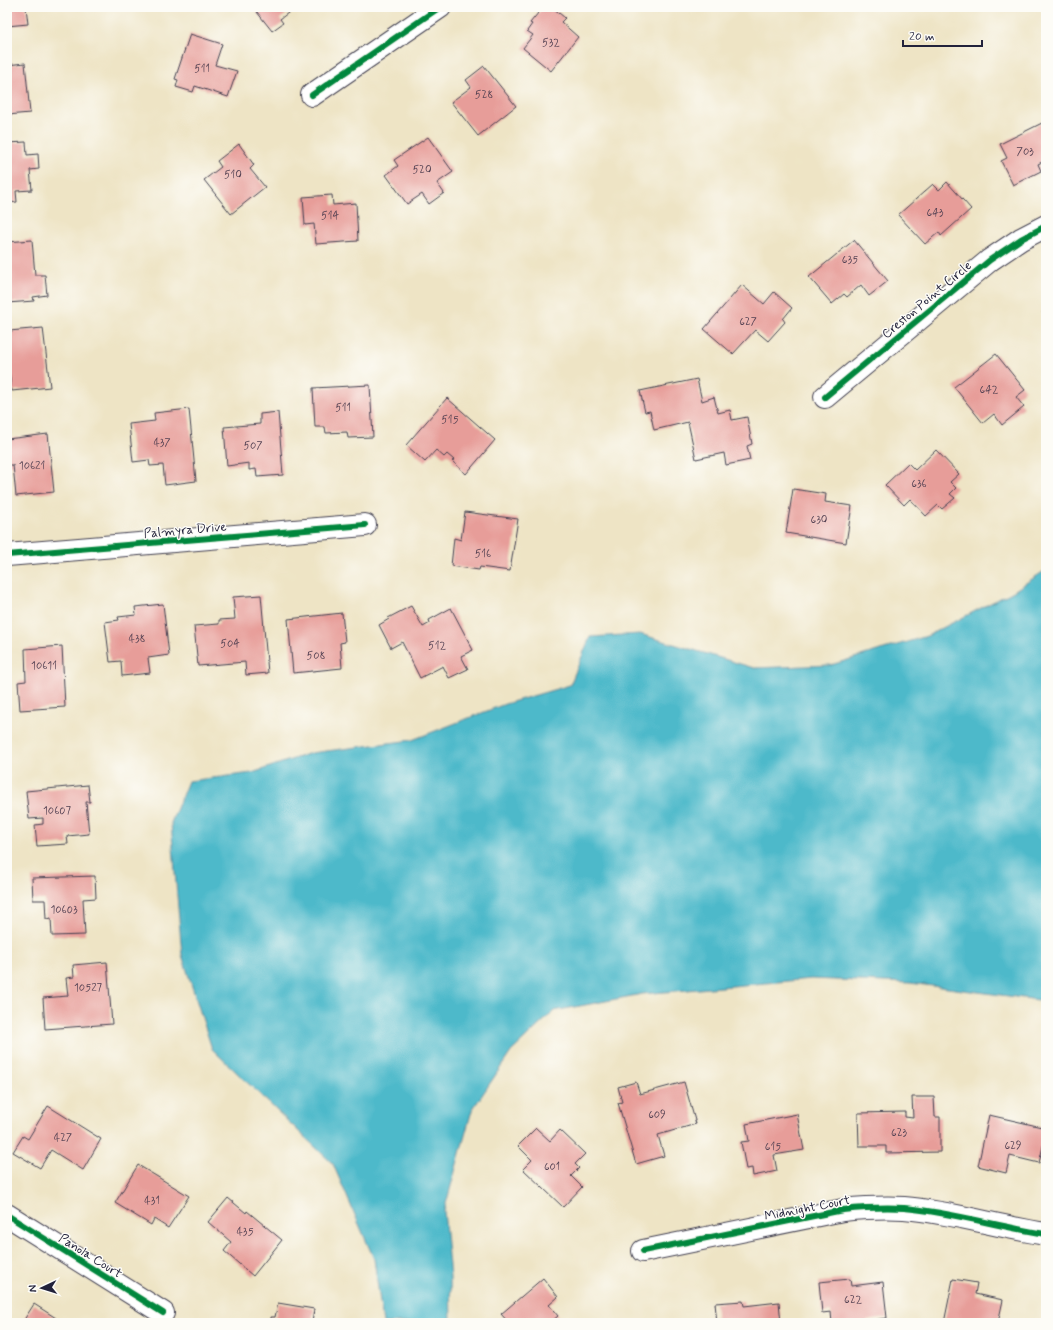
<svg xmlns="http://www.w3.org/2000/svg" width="1053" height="1330" font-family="Mynerve,sans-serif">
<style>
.water{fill:#4eb9ca;stroke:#386e82}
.building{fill:#e79d99}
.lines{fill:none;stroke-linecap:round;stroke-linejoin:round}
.minor-casing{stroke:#413f50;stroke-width:24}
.minor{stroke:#fff;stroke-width:22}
.cycleway-casing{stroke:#fdfcf7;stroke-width:8}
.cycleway{stroke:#00873e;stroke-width:6}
.labels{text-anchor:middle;stroke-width:3;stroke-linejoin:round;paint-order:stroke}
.number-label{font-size:11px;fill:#534152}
.street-label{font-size:13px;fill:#22223b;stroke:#fdfcf7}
</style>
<rect width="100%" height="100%" fill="#fdfcf7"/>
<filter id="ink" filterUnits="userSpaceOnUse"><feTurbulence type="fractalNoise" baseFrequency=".025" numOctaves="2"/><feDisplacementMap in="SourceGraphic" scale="8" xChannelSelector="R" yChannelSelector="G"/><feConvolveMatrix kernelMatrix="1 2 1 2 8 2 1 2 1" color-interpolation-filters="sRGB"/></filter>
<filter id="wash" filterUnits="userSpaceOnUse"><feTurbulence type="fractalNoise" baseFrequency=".012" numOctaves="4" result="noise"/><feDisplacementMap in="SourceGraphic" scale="16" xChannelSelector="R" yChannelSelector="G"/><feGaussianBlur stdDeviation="0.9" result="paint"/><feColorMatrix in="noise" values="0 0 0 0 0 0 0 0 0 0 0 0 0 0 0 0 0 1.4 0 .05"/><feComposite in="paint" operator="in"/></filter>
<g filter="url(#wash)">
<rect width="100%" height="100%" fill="#eee4c5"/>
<path class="water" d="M1046 570V1001L910 983 811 979 642 994 554 1011 511 1052 472 1110 444 1211 450 1277 451 1323H383L374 1259 333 1164 212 1049 182 955 171 823 188 781 252 773 311 753 412 740 505 704 570 685 590 637 640 634 754 668 831 665 927 636 1012 592Z"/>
<g id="blocks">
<g class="building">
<path d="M7 7H26L28 24 7 26Z"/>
<path d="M253 7H296L280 19 283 23 272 31Z"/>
<path d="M543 7H552L565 18 561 22 578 37 551 71 523 48 533 35 527 31 532 24 530 23Z"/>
<path d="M190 34 222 44 215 65 237 71 228 97 195 86 193 92 176 87 178 80 175 79Z"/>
<path d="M25 63 30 113 7 115V65Z"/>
<path d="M484 66 516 106 478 136 451 102 471 87 466 80Z"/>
<path d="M1046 121V160L1038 164 1041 171 1013 185 1001 161 1007 158 1000 144Z"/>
<path d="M428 137 453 172 437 183 444 193 429 204 422 194 407 204 386 175 398 166 394 160Z"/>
<path d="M26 142 27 155 38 154 39 169 30 170 32 190 16 191 17 202 7 203V143Z"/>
<path d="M239 144 254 165 250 169 265 187 231 214 204 180 221 167 217 161Z"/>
<path d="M947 182 971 209 941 236 939 232 925 244 898 215 933 184 939 190Z"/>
<path d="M332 195 333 205 356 203 358 241 316 244 314 224 305 225 303 197Z"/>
<path d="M32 240 35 275H45L47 295 33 297 34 301 7 303V242Z"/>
<path d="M854 240 888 281 869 296 861 285 847 297 844 294 832 304 809 277Z"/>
<path d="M742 285 764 304 774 292 792 308 783 319 785 322 768 341 755 330 733 354 704 329Z"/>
<path d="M1046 310V319L1042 312Z"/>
<path d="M7 326H8L9 331 43 328 50 387 12 391 7 356Z"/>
<path d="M996 354 1025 390 1016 397 1024 407 1002 425 994 414 983 423 954 387Z"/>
<path d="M697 379 702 401 714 397 718 413 730 410 732 420 747 417 752 444 747 446 750 460 726 465 724 453 696 459 688 422 654 430 650 411 645 412 640 391Z"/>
<path d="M370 385 373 437 348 438 347 432 326 433 325 427H315L313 388Z"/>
<path d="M447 398 495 440 466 474 452 461 454 460 447 454 444 457 436 450 425 462 406 445Z"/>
<path d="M189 409 196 481 165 485 163 465 150 466 149 460 133 462 129 424 155 421 154 413Z"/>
<path d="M278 412 283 475 257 477 256 469 249 470V463L227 466 224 427 260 424V414Z"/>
<path d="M48 434 54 492 16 496 13 465H7V439Z"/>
<path d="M936 450 959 474 950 482 956 488 950 494 955 498 942 509 938 505 926 516 910 499 904 505 885 485 908 463 915 470Z"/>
<path d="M793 489 826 494 825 502 852 506 846 543 786 533Z"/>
<path d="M465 512 518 519 510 571 480 567 479 570 451 566 454 538 461 540Z"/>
<path d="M261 595 268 673 246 675 245 662 198 666 194 626 219 624V620L235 619 233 597Z"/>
<path d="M163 604 169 655 148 658 150 673 122 676 121 661 110 662 105 622 119 620 118 617 136 615 135 607Z"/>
<path d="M411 606 423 627 430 623 429 620 451 608 473 650 461 656 468 669 449 678 443 666 420 678 402 642 391 648 379 625 389 619 388 618Z"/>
<path d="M342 613 345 642 340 643 342 668 293 673 288 619Z"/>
<path d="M62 646 65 707 20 710 18 682 26 681 25 649Z"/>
<path d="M88 785 90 802H86L89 834 67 836 68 844 37 846 35 825 43 824V818L29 819 26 791Z"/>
<path d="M95 876 96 898 83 899 85 935 52 936 51 918 46 919 45 900H33L32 878Z"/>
<path d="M107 962 112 1024 45 1029 43 998 68 996 66 978 74 977 73 965Z"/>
<path d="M636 1082 640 1094 684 1082 696 1124 658 1135 664 1156 636 1164 618 1103 622 1102 618 1087Z"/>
<path d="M912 1097H934L935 1117H940V1152L886 1153V1146H859L858 1113 905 1112V1117L913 1118Z"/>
<path d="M48 1106 101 1139 83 1170 51 1150 40 1168 13 1152 23 1136 28 1139Z"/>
<path d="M797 1114 804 1150 774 1155 777 1171 753 1176 752 1168 746 1169 741 1142 749 1141 746 1124Z"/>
<path d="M989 1115 1046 1128V1134L1039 1163 1010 1156 1006 1173 978 1166Z"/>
<path d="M536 1128 550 1141 560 1130 585 1154 575 1164 579 1168 571 1176 582 1187 563 1207 523 1169 532 1160 518 1146Z"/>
<path d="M138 1165 189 1196 168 1228 154 1219 151 1225 115 1203Z"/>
<path d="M228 1198 246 1213 247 1211 282 1240 253 1276 224 1251 231 1242 208 1222Z"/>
<path d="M543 1278 558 1297 549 1305 558 1316 552 1321 554 1323H509L501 1314Z"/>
<path d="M850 1279 851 1286 883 1282 887 1318 867 1321V1323H832L831 1312 822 1313 819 1282Z"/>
<path d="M953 1279 977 1283 975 1294 1003 1300 998 1323H944Z"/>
<path d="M743 1301 744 1306 779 1302 781 1323H717L715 1303Z"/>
<path d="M278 1303 314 1309 312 1323H271V1317H275Z"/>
<path d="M34 1304 56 1318 53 1323H22Z"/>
</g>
</g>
</g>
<g filter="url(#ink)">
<use href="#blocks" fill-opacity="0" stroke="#413f50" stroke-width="1"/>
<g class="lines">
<g class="minor-casing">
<g id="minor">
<path d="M312 95 440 7"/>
<path d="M825 397 990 260 1021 239 1046 226"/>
<path d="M7 555 365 525"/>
<path d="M7 1215 163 1313"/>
<path d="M643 1251 843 1210C863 1208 883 1207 904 1208 952 1212 999 1227 1046 1234"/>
</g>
</g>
<use href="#minor" class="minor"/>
<g class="cycleway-casing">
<g id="cycleway">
<path d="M312 95 440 7"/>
<path d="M825 397 990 260 1021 239 1046 226"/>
<path d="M7 555 365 525"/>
<path d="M7 1215 163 1313"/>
<path d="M643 1251 843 1210C863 1208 883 1207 904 1208 952 1212 999 1227 1046 1234"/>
</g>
</g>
<use href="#cycleway" class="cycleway"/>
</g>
</g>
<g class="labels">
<g class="number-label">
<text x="551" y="46">532</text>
<text x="202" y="72">511</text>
<text x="484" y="98">528</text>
<text x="1025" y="155">703</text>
<text x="422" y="173">520</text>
<text x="233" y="178">510</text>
<text x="935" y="216">643</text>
<text x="330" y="219">514</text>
<text x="850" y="263">635</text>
<text x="748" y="325">627</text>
<text x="989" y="393">642</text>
<text x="343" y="411">511</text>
<text x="450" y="423">515</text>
<text x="162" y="446">437</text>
<text x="253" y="449">507</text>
<text x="32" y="469">10621</text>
<text x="919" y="487">636</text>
<text x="819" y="523">630</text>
<text x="483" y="557">516</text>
<text x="137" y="642">438</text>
<text x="230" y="647">504</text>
<text x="437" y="649">512</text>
<text x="316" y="659">508</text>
<text x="44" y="669">10611</text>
<text x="57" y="814">10607</text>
<text x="64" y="913">10603</text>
<text x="88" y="991">10527</text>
<text x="657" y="1118">609</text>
<text x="899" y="1136">623</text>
<text x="63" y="1141">427</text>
<text x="1013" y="1149">629</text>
<text x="773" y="1150">615</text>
<text x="552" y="1170">601</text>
<text x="152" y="1204">431</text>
<text x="245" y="1235">435</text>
<text x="853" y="1303">622</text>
</g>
<g class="street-label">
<text transform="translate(926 299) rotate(-40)" y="5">Creston Point Circle</text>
<text transform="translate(185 529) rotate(-5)" y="5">Palmyra Drive</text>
<text transform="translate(807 1207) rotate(-11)" y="5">Midnight Court</text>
<text transform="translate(91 1255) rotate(32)" y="5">Panola Court</text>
</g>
</g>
<rect width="1053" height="1330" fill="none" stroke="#fdfcf7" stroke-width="24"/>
<g transform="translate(42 1288) rotate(266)" stroke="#fdfcf7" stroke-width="3" paint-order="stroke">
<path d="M0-3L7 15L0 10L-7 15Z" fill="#22223b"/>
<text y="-6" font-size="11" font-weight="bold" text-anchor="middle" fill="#22223b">N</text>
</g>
<path d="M903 40v6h79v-6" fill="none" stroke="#22223b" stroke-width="2"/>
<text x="909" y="40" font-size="12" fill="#22223b" stroke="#fdfcf7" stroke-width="3" paint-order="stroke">20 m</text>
</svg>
